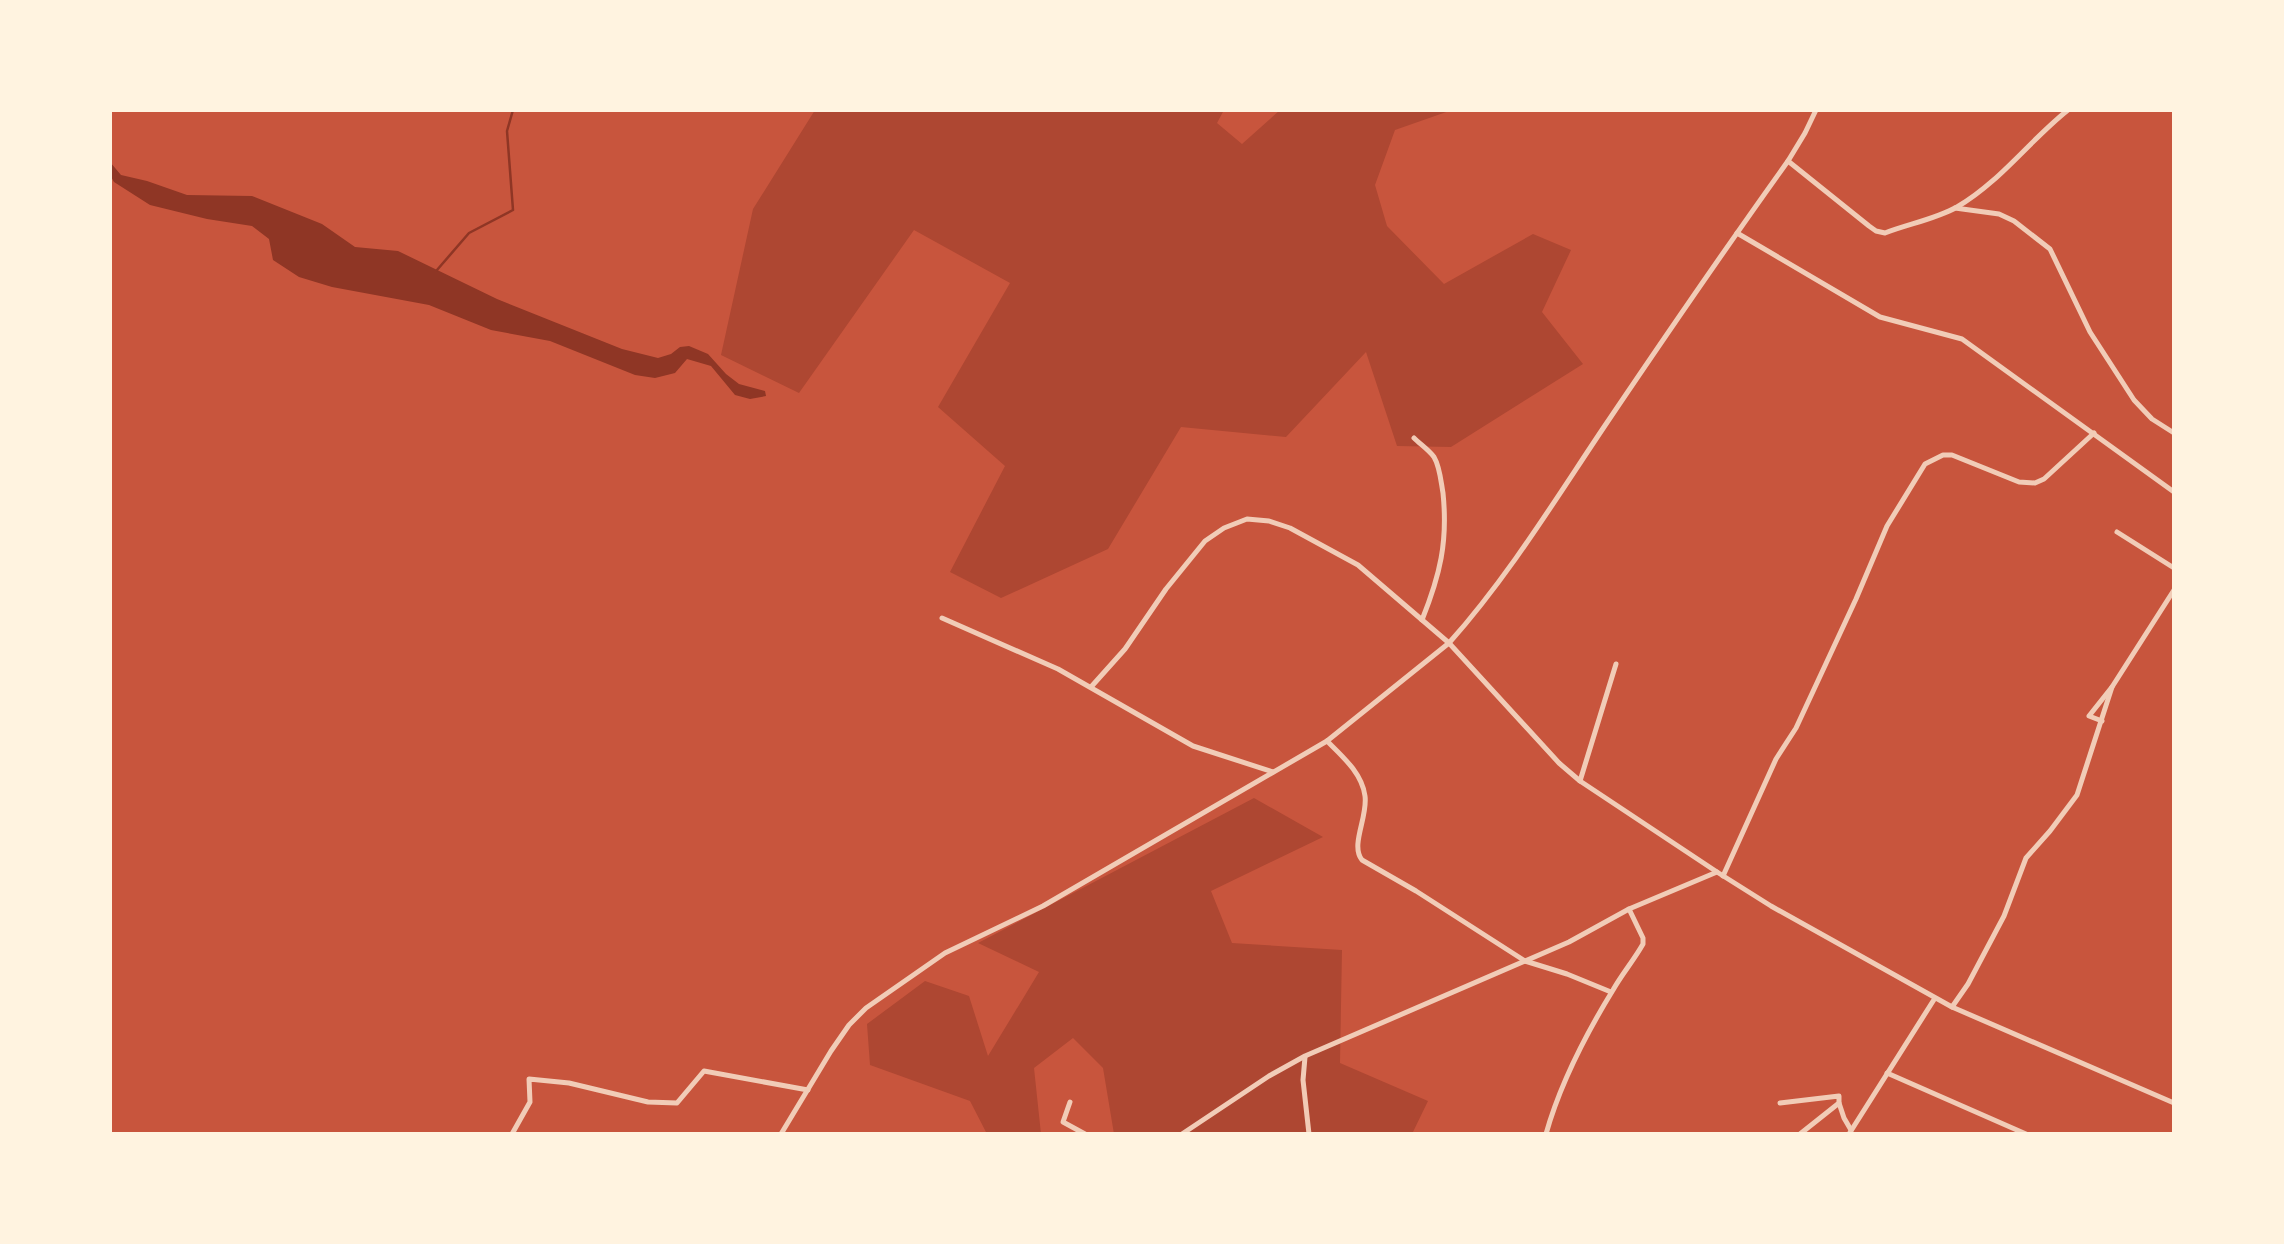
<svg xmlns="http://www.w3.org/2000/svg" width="2284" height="1244" font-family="'Alegreya Sans',sans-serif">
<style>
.green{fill:#ae4732}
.water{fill:#8f3625}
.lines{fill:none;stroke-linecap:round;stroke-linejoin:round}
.stream{stroke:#8f3625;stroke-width:2.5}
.minor{stroke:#f1ccb7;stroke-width:5}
</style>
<rect width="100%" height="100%" fill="#c8553d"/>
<g class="green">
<path d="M815 110H1224L1217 123 1242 144 1280 110H1452L1395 130 1375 185 1387 226 1444 284 1533 234 1571 250 1542 312 1583 364 1451 447 1397 446 1366 352 1286 437 1181 427 1108 549 1001 598 950 572 1005 466 938 407 1010 283 914 230 799 393 721 355 753 209Z"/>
<path d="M1254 798 1323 837 1211 891 1232 943 1342 950 1340 1063 1428 1101 1412 1134H1114L1103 1068 1073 1038 1034 1068 1041 1134H987L970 1101 870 1065 867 1024 925 981 969 996 988 1056 1039 972 978 943Z"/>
</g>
<path class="water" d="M110 162 121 175 147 181 187 195 252 196 322 224 355 247 398 251 497 299 622 349 658 358 671 354 680 347 689 346 708 354 726 374 739 384 765 391 766 396 750 399 735 395 711 366 687 359 675 373 655 378 635 375 550 341 491 330 429 305 332 287 299 277 273 260 269 239 252 226 207 219 150 205 114 182 110 175Z"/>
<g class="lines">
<path class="stream" d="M437 270 469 233 513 210 507 131 513 110"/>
<g class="minor">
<path d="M1788 161 1869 226 1876 231 1885 233C1908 224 1936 219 1957 207 2000 182 2030 140 2068 110"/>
<path d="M1955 208 1999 214 2014 221 2050 249 2090 332 2134 400 2152 419 2174 433"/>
<path d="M1737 233 1880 317 1962 339 2174 492"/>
<path d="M1414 438C1420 444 1429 450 1434 457 1440 467 1441 482 1443 493 1448 542 1440 575 1422 620"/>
<path d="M2117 532 2174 568"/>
<path d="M942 618 1058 669 1193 746 1273 772"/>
<path d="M1091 687 1125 649 1166 589 1205 541 1224 528 1247 519 1269 521 1290 528 1358 565 1449 643 1559 763 1580 781 1717 872 1771 906 1952 1007 2174 1103"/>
<path d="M2102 721 2089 716 2112 687 2174 590"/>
<path d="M1327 741C1342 756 1362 773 1365 796 1368 817 1350 845 1362 860L1416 891 1525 961 1567 974 1611 992"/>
<path d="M1580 781 1616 664"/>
<path d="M1723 876 1776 759 1796 728 1856 599 1887 526 1925 464 1943 455H1952L2019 482 2035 483 2044 479 2094 433"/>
<path d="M1952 1007 1968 984 2004 916 2026 858 2050 831 2077 795 2112 687"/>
<path d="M1305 1057 1303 1080 1309 1134"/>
<path d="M1887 1073 2026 1134"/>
<path d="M1070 1102 1063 1122 1085 1134"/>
<path d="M1780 1103 1839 1096V1103L1800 1134"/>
<path d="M1839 1103 1844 1118 1851 1130"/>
<path d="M512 1134 530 1102 529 1079 569 1083 648 1102 677 1103 704 1071 808 1090"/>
<path d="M781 1134 831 1051 849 1025 866 1008 945 953 1043 906 1327 741 1449 643C1508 577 1555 500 1604 427 1664 338 1725 249 1788 161L1805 133 1816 110"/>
<path d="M1182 1134 1269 1076 1305 1056 1569 942 1629 909 1717 872"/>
<path d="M1546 1134C1560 1084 1586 1034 1613 990 1622 974 1634 960 1643 944V938L1629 909"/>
<path d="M1849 1134 1935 998"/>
</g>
</g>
<rect width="2284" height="1244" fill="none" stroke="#fff3e0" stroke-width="224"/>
</svg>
